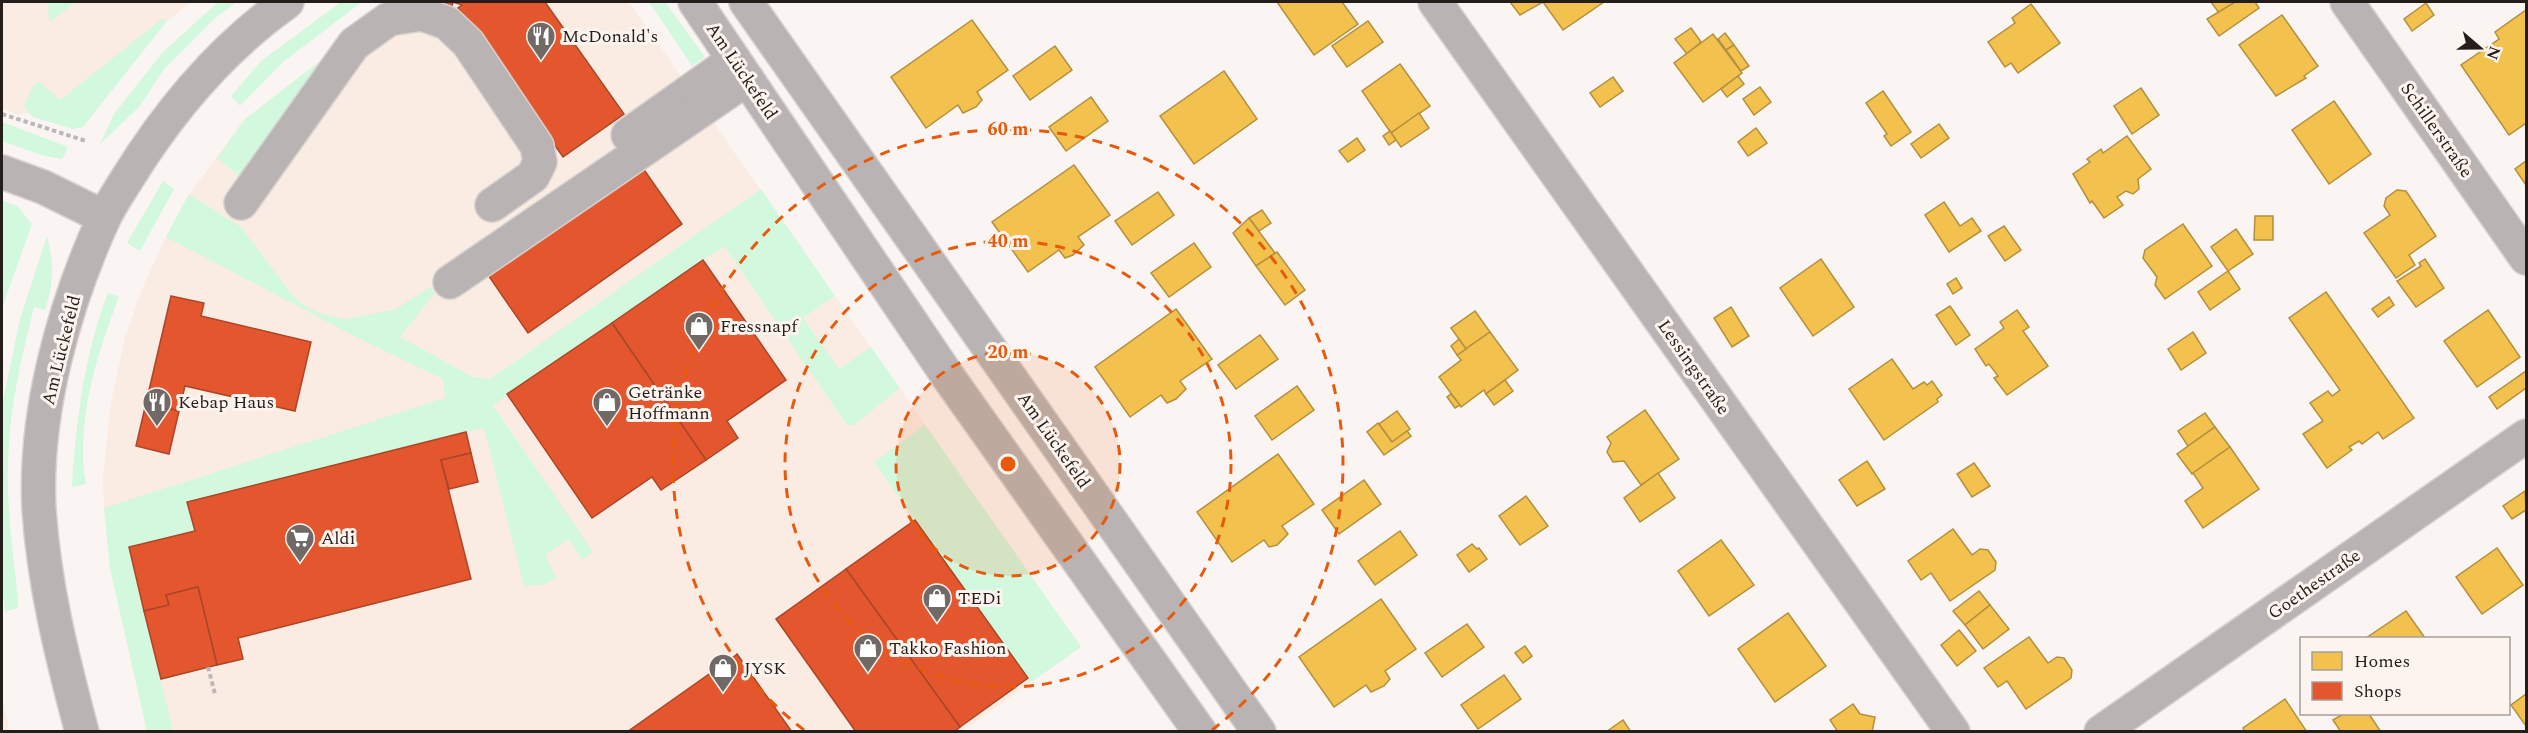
<svg xmlns="http://www.w3.org/2000/svg" width="2528" height="733" font-family="Spectral,serif">
<style>
.built{fill:#fbece3}
.green{fill:#d2f8dd}
.homes{fill:#f2c14e;stroke:#b4903e;stroke-width:1.5}
.shops{fill:#e4572e;stroke:#ab4628;stroke-width:1.5}
.lines{fill:none;stroke-linecap:round;stroke-linejoin:round}
.minor-casing{stroke:#d7d2d0;stroke-width:36}
.path{stroke:#bbb8b6;stroke-width:4;stroke-dasharray:4.5 3;stroke-linecap:butt}
.minor{stroke:#b9b4b3;stroke-width:33}
.ring{fill:none;stroke:#e8590c;stroke-width:3;stroke-dasharray:10 8}
.labels{text-anchor:middle;stroke-width:6;stroke-linejoin:round;paint-order:stroke}
.poi-label{font-size:18px;fill:#251d19;stroke:#fdf4ef;text-anchor:start}
.street-label{font-size:18px;fill:#251d19;stroke:#fdf4ef}
.centre{fill:#e8590c;stroke:#fdf4ef;stroke-width:3}
.ring-label{font-size:18px;text-anchor:middle;font-weight:bold;fill:#e8590c;stroke:#fdf4ef;stroke-width:6;stroke-linejoin:round;paint-order:stroke}
</style>
<rect width="100%" height="100%" fill="#faf5f2"/>
<g class="built">
<path d="M2 2H191L66 102 18 115 2 109Z"/>
<path d="M400 2H629L1081 647 963 731 147 732 110 568 104 507 103 478 111 402 125 337 144 284 166 237 189 194 245 119Z"/>
<path d="M2 698 10 731H2Z"/>
</g>
<g class="green">
<path d="M48 2H76L49 22Z"/>
<path d="M218 2H237L214 19 164 69 139 107 100 144 114 114 163 52Z"/>
<path d="M341 2H362L283 62 240 106 231 96 261 61Z"/>
<path d="M649 2H665L705 57 692 66Z"/>
<path d="M163 18 166 22 83 127 73 129 33 117 24 107 32 87 40 82 60 100Z"/>
<path d="M350 38 243 179 217 158 245 119Z"/>
<path d="M2 122 68 147 62 159 41 155 2 141Z"/>
<path d="M163 181 174 189 140 251 127 243Z"/>
<path d="M761 189 835 296 803 318 839 369 871 347 900 388 854 425H847L724 246 493 405 593 552 582 560 569 539 545 555 557 578 542 585 524 586 484 428 187 502 195 531 129 547 173 731H147L110 568 104 508 445 398 443 379 356 337 166 237 189 194 241 227 291 293 302 304 321 314 345 319 396 309 430 287 435 293 400 337 473 377 490 379Z"/>
<path d="M2 200 18 207 32 224 2 308Z"/>
<path d="M47 236C54 265 54 281 45 310L34 307C21 359 9 410 8 464 6 510 14 556 18 601V608L5 612 2 580V406L20 319Z"/>
<path d="M108 293 119 297C97 353 75 423 86 484L72 487C76 422 84 354 108 293Z"/>
<path d="M925 425 1081 647 1031 682 874 462Z"/>
</g>
<g class="homes">
<path d="M1277 2H1342L1358 24 1314 55Z"/>
<path d="M1510 2H1604L1563 30 1543 2 1520 15Z"/>
<path d="M2211 2H2235L2219 13Z"/>
<path d="M2235 2H2255L2259 8 2219 36 2207 19Z"/>
<path d="M2426 3 2434 15 2412 31 2404 19Z"/>
<path d="M2031 4 2060 43 2018 73 2011 63 2005 67 1988 42 2015 23 2012 18Z"/>
<path d="M2526 10V123L2509 135 2461 65 2499 39 2495 32Z"/>
<path d="M2282 15 2318 66 2304 76 2306 78 2276 96 2239 45Z"/>
<path d="M972 20 1008 70 977 92 982 100 976 107 963 113 958 105 926 128 891 77Z"/>
<path d="M1368 21 1383 42 1347 67 1332 46Z"/>
<path d="M1691 28 1701 42 1687 54 1675 39Z"/>
<path d="M1725 33 1734 45 1726 50 1718 39Z"/>
<path d="M1713 34 1742 73 1703 102 1674 63Z"/>
<path d="M1734 45 1749 66 1741 71 1726 50Z"/>
<path d="M1055 46 1072 70 1030 100 1013 76Z"/>
<path d="M1400 64 1430 106 1391 133 1362 91Z"/>
<path d="M1224 71 1257 119 1194 164 1160 116Z"/>
<path d="M1738 76 1744 84 1727 97 1721 89Z"/>
<path d="M1613 77 1623 91 1600 107 1590 93Z"/>
<path d="M1760 87 1771 102 1754 115 1743 99Z"/>
<path d="M2141 88 2159 115 2132 134 2114 106Z"/>
<path d="M1883 91 1911 132 1891 146 1884 136 1887 134 1866 103Z"/>
<path d="M1091 97 1108 121 1066 151 1049 127Z"/>
<path d="M2334 101 2371 154 2329 184 2292 130Z"/>
<path d="M1419 113 1429 128 1401 147 1391 133Z"/>
<path d="M1939 124 1949 138 1921 158 1911 144Z"/>
<path d="M1756 128 1767 143 1748 156 1738 142Z"/>
<path d="M1390 131 1396 140 1389 145 1383 136Z"/>
<path d="M2127 136 2151 169 2138 179 2139 189 2133 194 2126 191 2117 197 2123 205 2104 218 2092 201 2090 203 2073 174 2090 162 2087 159 2101 149 2103 153Z"/>
<path d="M1357 138 1365 150 1348 162 1339 151Z"/>
<path d="M2526 161V185L2515 169Z"/>
<path d="M1074 165 1110 215 1078 237 1084 245 1073 255 1065 258 1059 250 1028 272 992 222Z"/>
<path d="M2397 190 2406 191 2436 236 2409 255 2415 265 2396 278 2364 233 2390 215 2384 206 2386 198Z"/>
<path d="M1158 192 1174 215 1132 245 1115 221Z"/>
<path d="M1944 202 1960 226 1972 218 1981 231 1949 252 1925 215Z"/>
<path d="M1262 210 1271 223 1259 231 1249 218Z"/>
<path d="M2255 216H2273V240H2254Z"/>
<path d="M1249 218 1275 253 1256 266 1233 233Z"/>
<path d="M2183 224 2212 266 2165 299 2155 285 2157 277 2143 258 2145 250Z"/>
<path d="M2004 226 2021 250 2005 261 1988 236Z"/>
<path d="M2236 229 2253 254 2228 271 2211 247Z"/>
<path d="M1194 243 1211 267 1169 297 1151 273Z"/>
<path d="M1277 252 1305 290 1285 305 1256 266Z"/>
<path d="M1821 259 1854 307 1813 336 1780 288Z"/>
<path d="M2425 259 2444 288 2416 307 2397 281 2421 266 2419 263Z"/>
<path d="M2228 271 2240 289 2210 310 2198 292Z"/>
<path d="M1956 278 1962 288 1953 294 1947 284Z"/>
<path d="M2326 292 2414 418 2383 439 2378 432 2362 444 2359 441 2349 447 2352 450 2327 468 2303 434 2323 421 2310 403 2328 391 2332 396 2340 390 2289 318Z"/>
<path d="M2389 297 2394 305 2378 317 2372 309Z"/>
<path d="M1950 306 1970 335 1956 345 1936 315Z"/>
<path d="M1731 307 1749 336 1732 347 1714 318Z"/>
<path d="M1176 309 1212 359 1180 381 1186 389 1176 399 1167 403 1161 395 1130 417 1095 367Z"/>
<path d="M2017 310 2029 327 2023 331 2048 366 2007 395 1994 378 1998 376 1989 364 1986 366 1975 349 2004 328 2000 322Z"/>
<path d="M2488 310 2520 357 2477 387 2444 341Z"/>
<path d="M1475 311 1490 332 1466 349 1451 328Z"/>
<path d="M1490 332 1518 370 1486 394 1484 390 1461 407 1439 377 1461 360 1457 355Z"/>
<path d="M2193 332 2206 353 2181 370 2168 349Z"/>
<path d="M1260 335 1278 359 1236 389 1218 365Z"/>
<path d="M1459 339 1466 349 1457 355 1451 346Z"/>
<path d="M1892 359 1913 389 1924 382 1927 385 1932 381 1942 395 1937 399 1938 402 1884 440 1849 389Z"/>
<path d="M2526 371V388L2497 409 2489 397Z"/>
<path d="M1505 380 1513 391 1494 405 1486 394Z"/>
<path d="M1297 386 1314 410 1272 440 1255 416Z"/>
<path d="M1451 394 1460 405 1455 408 1447 397Z"/>
<path d="M1645 410 1679 459 1641 485 1624 461 1613 462 1607 452 1611 443 1607 437Z"/>
<path d="M1397 411 1410 429 1392 442 1379 424Z"/>
<path d="M2205 413 2215 427 2188 446 2178 431Z"/>
<path d="M1378 423 1392 442 1407 431 1411 436 1384 455 1367 432Z"/>
<path d="M2215 427 2230 447 2192 474 2177 454Z"/>
<path d="M2230 447 2259 489 2203 528 2185 501 2203 488 2193 473Z"/>
<path d="M1278 454 1314 504 1282 526 1288 534 1277 545 1269 547 1264 540 1232 562 1197 512Z"/>
<path d="M1867 461 1885 489 1857 506 1839 480Z"/>
<path d="M1974 463 1990 486 1972 497 1957 474Z"/>
<path d="M1658 473 1675 498 1640 522 1624 498Z"/>
<path d="M1364 480 1381 504 1339 534 1322 510Z"/>
<path d="M2525 491 2526 510 2512 519 2503 506Z"/>
<path d="M1526 496 1548 526 1520 545 1499 516Z"/>
<path d="M1953 529 1972 555 1980 549 1988 550 1996 562 1995 570 1950 601 1931 573 1921 580 1908 561Z"/>
<path d="M1400 531 1417 555 1375 585 1358 561Z"/>
<path d="M1721 540 1754 585 1709 616 1678 571Z"/>
<path d="M1472 544 1477 549 1479 548 1487 559 1469 572 1457 555Z"/>
<path d="M2497 548 2523 585 2482 614 2456 577Z"/>
<path d="M1979 591 1990 605 1965 625 1953 611Z"/>
<path d="M1381 599 1416 649 1385 671 1390 679 1384 686 1371 692 1366 685 1334 707 1299 657Z"/>
<path d="M1990 605 2009 629 1983 649 1965 625Z"/>
<path d="M2406 611 2425 638H2366Z"/>
<path d="M1788 613 1826 666 1775 702 1738 649Z"/>
<path d="M1467 624 1484 647 1442 677 1425 653Z"/>
<path d="M1959 630 1976 651 1957 666 1941 645Z"/>
<path d="M2029 637 2048 663 2057 657 2064 658 2072 670 2071 678 2026 709 2007 681 1998 687 1984 668Z"/>
<path d="M1525 646 1532 656 1523 663 1515 653Z"/>
<path d="M1504 675 1521 699 1478 729 1461 705Z"/>
<path d="M2526 694V726L2511 705Z"/>
<path d="M2285 699 2307 732H2245L2243 728Z"/>
<path d="M1853 704 1860 714 1875 717 1872 732H1838L1830 720Z"/>
<path d="M2343 714H2369L2381 732H2341L2333 720Z"/>
<path d="M1623 720 1631 732H1606Z"/>
</g>
<g class="shops">
<path d="M439 2H545L624 114 563 157 458 8 462 5 453 2 452 6Z"/>
<path d="M640 164 682 224 528 333 486 272Z"/>
<path d="M703 260 786 380 727 421 738 438 706 460 612 323Z"/>
<path d="M171 296 204 303 201 316 311 342 295 411 185 386 179 411 146 403Z"/>
<path d="M612 323 706 460 661 490 652 477 592 518 507 394Z"/>
<path d="M146 403 179 411 169 454 136 446Z"/>
<path d="M466 432 471 453 441 460 471 579 238 638 243 659 217 665 198 587 166 595 169 605 144 611 129 547 195 531 187 502Z"/>
<path d="M471 453 478 482 449 489 441 460Z"/>
<path d="M915 520 1028 678 960 727 846 569Z"/>
<path d="M846 569 960 727 954 732H856L776 619Z"/>
<path d="M198 587 217 665 161 679 144 611 169 605 166 595Z"/>
<path d="M737 654 792 732H627L736 655Z"/>
</g>
<g class="lines">
<g class="minor-casing">
<g id="minor">
<path d="M695 2 949 378 1200 732"/>
<path d="M746 2 1259 732"/>
<path d="M1435 2 1953 732"/>
<path d="M2347 2 2526 258"/>
<path d="M628 135 734 60"/>
<path d="M2 172 43 187 104 217"/>
<path d="M241 203 354 44 389 19 422 14 447 23 468 43 537 146 540 162 533 176 492 205"/>
<path d="M450 282 747 79"/>
<path d="M82 732C62 657 44 585 39 509 34 413 64 305 104 218 110 205 119 192 127 179 169 111 222 48 287 2"/>
<path d="M2101 732 2526 436"/>
</g>
</g>
<g class="path">
<path d="M2 114 86 141"/>
<path d="M208 667 215 694"/>
</g>
<use href="#minor" class="minor"/>
</g>
<circle cx="1008" cy="464" r="112" fill="#e8590c" fill-opacity=".12"/>
<g class="ring">
<circle cx="1008" cy="464" r="112"/>
<circle cx="1008" cy="464" r="223"/>
<path d="M804 730A335 335 0 1 1 1212 730"/>
</g>
<defs>
<g id="restaurant-pin" transform="scale(1.5)"><path d="M0 17L-7.5 6A9.5 9.5 0 1 1 7.5 6Z" fill="#706965" stroke="#fdf4ef"/><path d="M-5-6h1v4h1v-4h1v4h1v-4h1v5L-1.5 .5V6h-2V.5L-5-1ZM5-6V6H3V1.5H1.5Q1.5-4 5-6Z" fill="#fff"/></g>
<g id="shop-pin" transform="scale(1.5)"><path d="M0 17L-7.5 6A9.5 9.5 0 1 1 7.5 6Z" fill="#706965" stroke="#fdf4ef"/><path d="M-5-2.5h2.3a2.7 3.5 0 0 1 5.4 0H5L5.5 6h-11ZM-1.5-2.5h3a1.5 2.3 0 0 0-3 0Z" fill="#fff"/></g>
<g id="supermarket-pin" transform="scale(1.5)"><path d="M0 17L-7.5 6A9.5 9.5 0 1 1 7.5 6Z" fill="#706965" stroke="#fdf4ef"/><path d="M-6-5.5h2.5l.6 2H6L4.5 2H-2.5L-4.4-4H-6ZM-1.5 3.2a1.3 1.3 0 1 0 .1 0ZM3 3.2a1.3 1.3 0 1 0 .1 0Z" fill="#fff"/></g>
</defs>
<g fill-rule="evenodd">
<use href="#restaurant-pin" x="541" y="36"/>
<use href="#shop-pin" x="699" y="326"/>
<use href="#restaurant-pin" x="157" y="402"/>
<use href="#shop-pin" x="607" y="402"/>
<use href="#supermarket-pin" x="300" y="538"/>
<use href="#shop-pin" x="937" y="598"/>
<use href="#shop-pin" x="868" y="648"/>
<use href="#shop-pin" x="723" y="668"/>
</g>
<g class="labels">
<g class="poi-label">
<text x="562" y="42">McDonald's</text>
<text x="720" y="332">Fressnapf</text>
<text x="628" y="398">Getränke<tspan x="628" dy="21">Hoffmann</tspan></text>
<text x="178" y="408">Kebap Haus</text>
<text x="321" y="544">Aldi</text>
<text x="958" y="604">TEDi</text>
<text x="889" y="654">Takko Fashion</text>
<text x="744" y="674">JYSK</text>
</g>
<g class="street-label">
<text transform="translate(742 71) rotate(56)" y="6">Am Lückefeld</text>
<text transform="translate(2437 130) rotate(55)" y="6">Schillerstraße</text>
<text transform="translate(61 350) rotate(-76)" y="6">Am Lückefeld</text>
<text transform="translate(1694 367) rotate(55)" y="6">Lessingstraße</text>
<text transform="translate(1054 440) rotate(55)" y="6">Am Lückefeld</text>
<text transform="translate(2314 584) rotate(-35)" y="6">Goethestraße</text>
</g>
</g>
<circle cx="1008" cy="464" r="9" class="centre"/>
<g class="ring-label">
<text x="1008" y="135">60 m</text>
<text x="1008" y="247">40 m</text>
<text x="1008" y="358">20 m</text>
</g>
<rect width="2528" height="733" fill="none" stroke="#251d19" stroke-width="6"/>
<rect x="2300" y="637" width="210" height="78" fill="#fdf4ef" stroke="#a79e99" stroke-width="1.5"/>
<rect x="2312" y="652" width="30" height="18" fill="#f2c14e" stroke="#a79e99" stroke-width="1.5"/>
<text x="2354" y="667" font-size="18" fill="#251d19">Homes</text>
<rect x="2312" y="682" width="30" height="18" fill="#e4572e" stroke="#a79e99" stroke-width="1.5"/>
<text x="2354" y="697" font-size="18" fill="#251d19">Shops</text>
<g transform="translate(2480 48) rotate(110)" stroke="#fdf4ef" stroke-width="4.5" paint-order="stroke">
<path d="M0-4.5L10 22L0 15L-10 22Z" fill="#251d19"/>
<text y="-9" font-size="16" font-weight="bold" text-anchor="middle" fill="#251d19">N</text>
</g>
</svg>
